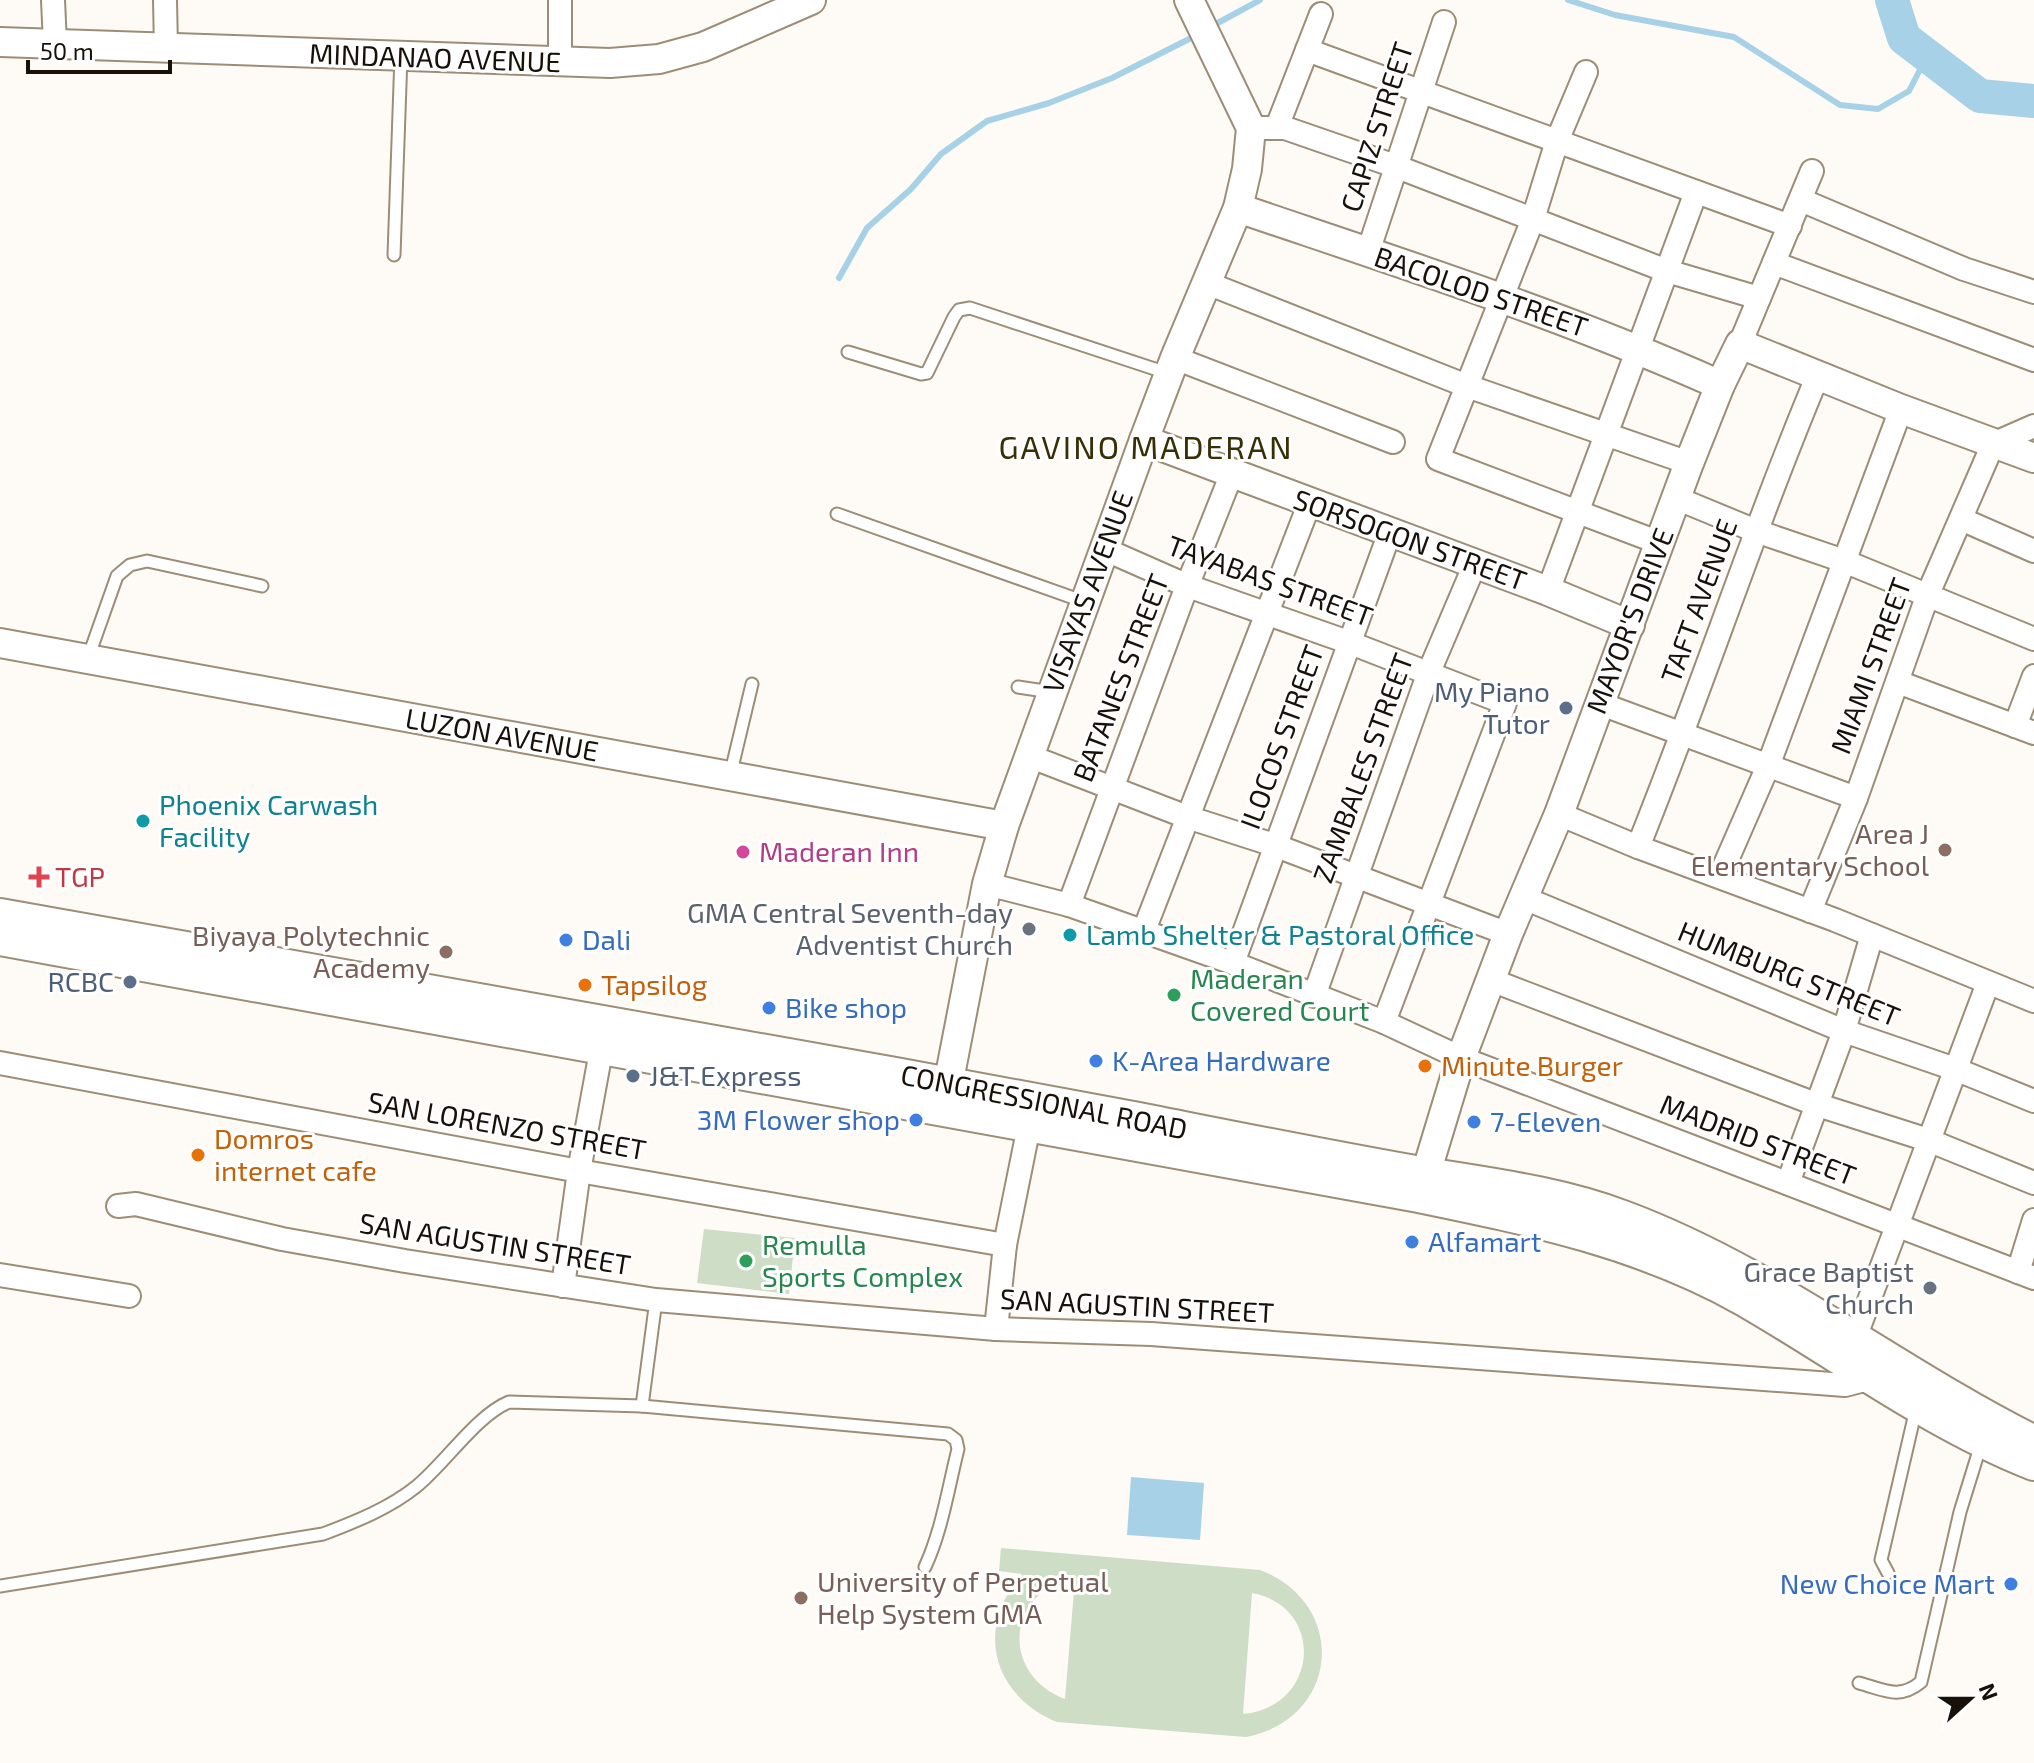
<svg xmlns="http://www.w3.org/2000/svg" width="2034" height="1763" font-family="'Exo 2',sans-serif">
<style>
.green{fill:#ceddc5;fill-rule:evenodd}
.water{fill:#a7d1e6}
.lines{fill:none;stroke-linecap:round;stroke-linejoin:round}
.stream{stroke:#a7d1e6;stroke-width:6}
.river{stroke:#a7d1e6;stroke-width:34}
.service-casing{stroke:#9d8d77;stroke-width:15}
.minor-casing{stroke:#9d8d77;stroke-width:26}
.tertiary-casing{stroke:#9d8d77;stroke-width:32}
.secondary-casing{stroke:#9d8d77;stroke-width:36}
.service{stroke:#fff;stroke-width:11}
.minor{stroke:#fff;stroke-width:22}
.tertiary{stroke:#fff;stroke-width:28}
.secondary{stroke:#fff;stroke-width:32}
.service-dot{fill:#5c6f8a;stroke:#fff;stroke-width:3}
.culture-dot{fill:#0f9aa8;stroke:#fff;stroke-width:3}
.education-dot{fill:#8d6e63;stroke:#fff;stroke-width:3}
.hotel-dot{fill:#d1479c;stroke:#fff;stroke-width:3}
.health-dot{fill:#e0444e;stroke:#fff;stroke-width:3}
.worship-dot{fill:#6b7280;stroke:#fff;stroke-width:3}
.shop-dot{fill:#3f7fe0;stroke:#fff;stroke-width:3}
.food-dot{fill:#e8710a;stroke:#fff;stroke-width:3}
.leisure-dot{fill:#2e9e5b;stroke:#fff;stroke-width:3}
.labels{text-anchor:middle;stroke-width:6;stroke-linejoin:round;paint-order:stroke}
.street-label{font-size:28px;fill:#171109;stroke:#fff}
.service-label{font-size:28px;fill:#4e5e75;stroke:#fff;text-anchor:end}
.culture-label{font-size:28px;fill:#0d838f;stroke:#fff;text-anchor:start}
.education-label{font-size:28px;fill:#785e54;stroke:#fff;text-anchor:end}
.hotel-label{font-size:28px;fill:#b23c85;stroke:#fff;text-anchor:start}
.health-label{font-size:28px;fill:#be3a42;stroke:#fff;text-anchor:start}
.worship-label{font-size:28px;fill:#5b616d;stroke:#fff;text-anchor:end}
.shop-label{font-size:28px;fill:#366cbe;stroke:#fff;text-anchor:start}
.leisure-label{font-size:28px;fill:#27864d;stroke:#fff;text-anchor:start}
.food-label{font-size:28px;fill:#c56008;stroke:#fff;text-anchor:start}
.quarter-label{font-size:32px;letter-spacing:2px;fill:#383004;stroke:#fff}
</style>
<rect width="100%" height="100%" fill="#fefbf6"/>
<g class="green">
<path d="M704 1229 795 1238 789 1294 697 1283Z"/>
<path d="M1001 1548 1260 1570C1349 1604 1340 1719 1246 1737L1057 1722C1012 1704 983 1660 1000 1611 1004 1597 1014 1586 1022 1574L999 1571ZM1074 1578 1075 1579 1065 1699C1000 1674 1006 1592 1074 1578ZM1252 1593C1326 1607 1319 1707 1243 1714Z"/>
</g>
<path class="water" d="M1131 1477 1204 1483 1200 1540 1127 1535Z"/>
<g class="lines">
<g class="stream">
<path d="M1568 0 1615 15 1734 37 1840 105 1878 109 1909 91 1927 56"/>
<path d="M1214 25 1260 0"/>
<path d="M839 278 867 228 911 189 941 154 987 121 1049 103 1112 78 1195 36"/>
</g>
<path class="river" d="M1892 0 1904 38 1980 96 2034 101"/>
<g class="service-casing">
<g id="service">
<path d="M394 255 401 56"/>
<path d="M848 352 921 374 927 373 954 317 959 310 970 308 1167 373"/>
<path d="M837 514 1085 602"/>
<path d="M88 658 117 576 130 565 147 561 262 586"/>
<path d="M1018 687 1051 692"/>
<path d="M730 776 752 684"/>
<path d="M642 1406 656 1300"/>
<path d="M1888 1573 1881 1560 1916 1409"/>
<path d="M0 1586 323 1534C355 1522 390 1508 417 1486 447 1461 476 1416 509 1402L642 1406 948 1434 956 1440 958 1449C948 1489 942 1530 925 1567"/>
<path d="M1859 1683C1885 1690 1899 1700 1921 1682L1960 1512 1981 1444"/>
</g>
</g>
<g class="minor-casing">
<g id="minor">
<path d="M53 0 55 44"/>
<path d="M165 0 166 48"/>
<path d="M560 0V63"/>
<path d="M1307 50 1790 226"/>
<path d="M1586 72 1557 141 1533 219 1438 459 1660 543"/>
<path d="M1277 127 1321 14"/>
<path d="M1251 128H1285L1395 166 1667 271 1759 298"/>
<path d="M1801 200 1964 269 2034 292"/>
<path d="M1368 252 1444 22"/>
<path d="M1774 263 2034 360"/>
<path d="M1207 283 1467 386 1689 463"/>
<path d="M1740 344 1812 171"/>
<path d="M1175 358 1393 442"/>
<path d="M1676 498 1756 531 1844 561 2034 639"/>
<path d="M1961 519 2034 551"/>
<path d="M1104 549 1188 586 1348 642 1505 703 1384 1022"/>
<path d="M1548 591 1696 192"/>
<path d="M1898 682 2034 733"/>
<path d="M1601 704 1856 798"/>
<path d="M2015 726 2034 676"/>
<path d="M1029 756 1187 817 1274 845 1508 934"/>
<path d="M1559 814 1638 847 1835 920 2034 1001"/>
<path d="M1638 847C1701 691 1753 530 1818 375"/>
<path d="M1720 876 1768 766 1901 409"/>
<path d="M987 884 1069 905 1233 963 1384 1022 1461 1058 2034 1278"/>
<path d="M1524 898 1844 1031 1955 1069 2034 1101"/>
<path d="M1069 905 1184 594 1232 473"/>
<path d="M1810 911 1856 798 1928 594 1993 444 2034 426"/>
<path d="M1143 933 1310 502"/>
<path d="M1233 963 1390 532"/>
<path d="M1491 980 1818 1105 1928 1140 2034 1183"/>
<path d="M1314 996 1429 672 1475 564"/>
<path d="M0 1063 579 1171 1005 1245"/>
<path d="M1788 1183 1844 1031 1872 935"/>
<path d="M118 1206 136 1204 282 1239 405 1261 656 1300 996 1329 1151 1334 1845 1385 1872 1378"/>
<path d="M2018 1272 2034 1220"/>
<path d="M0 1275 129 1296"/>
<path d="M563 1286 579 1171 604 1035"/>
<path d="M996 1329 1005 1245 1029 1126"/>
<path d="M1848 1347 1855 1338 1988 983"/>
</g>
</g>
<g class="tertiary-casing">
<g id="tertiary">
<path d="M0 42 610 63 659 59 703 47 811 0"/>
<path d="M1238 208C1400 263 1563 315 1720 385"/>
<path d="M1144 440 1548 591 1630 625"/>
<path d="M0 643 1004 826"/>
<path d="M944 1106 987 884 1004 826 1144 440 1175 358 1238 208 1247 169 1251 128 1189 0"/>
<path d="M1420 1193 1461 1058 1508 934 1559 814 1689 463 1720 385 1740 344 1901 409 2034 458"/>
</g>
</g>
<g class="secondary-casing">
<g id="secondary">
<path d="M0 915C378 982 756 1047 1133 1118 1230 1137 1328 1157 1426 1174 1493 1185 1560 1193 1623 1217 1771 1272 1894 1372 2034 1442"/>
<path d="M0 939 1419 1196C1531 1219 1642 1242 1743 1299 1839 1354 1930 1423 2034 1464"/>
</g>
</g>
<use href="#service" class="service"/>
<use href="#minor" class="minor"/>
<use href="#tertiary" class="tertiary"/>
<use href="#secondary" class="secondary"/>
</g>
<g class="service-dot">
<circle cx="1566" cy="708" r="8"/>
<circle cx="130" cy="982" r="8"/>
<circle cx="633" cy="1076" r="8"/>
</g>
<g class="culture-dot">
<circle cx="143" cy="821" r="8"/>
<circle cx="1070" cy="935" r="8"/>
</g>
<g class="education-dot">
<circle cx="1945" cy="850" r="8"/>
<circle cx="446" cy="952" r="8"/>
<circle cx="801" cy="1598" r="8"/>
</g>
<circle class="hotel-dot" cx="743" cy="852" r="8"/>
<path class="health-dot" d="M35 865h8v8h8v8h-8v8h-8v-8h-8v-8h8z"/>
<g class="worship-dot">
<circle cx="1029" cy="929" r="8"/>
<circle cx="1930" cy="1288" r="8"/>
</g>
<g class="shop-dot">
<circle cx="566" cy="940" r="8"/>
<circle cx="769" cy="1008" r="8"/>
<circle cx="1096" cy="1061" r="8"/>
<circle cx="916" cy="1120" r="8"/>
<circle cx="1474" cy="1122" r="8"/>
<circle cx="1412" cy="1242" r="8"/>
<circle cx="2011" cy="1584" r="8"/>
</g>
<g class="food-dot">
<circle cx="585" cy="985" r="8"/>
<circle cx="1425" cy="1066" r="8"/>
<circle cx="198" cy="1155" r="8"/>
</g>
<g class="leisure-dot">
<circle cx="1174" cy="995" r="8"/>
<circle cx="746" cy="1261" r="8"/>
</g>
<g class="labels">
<g class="street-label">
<text transform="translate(435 58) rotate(2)" y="10">MINDANAO AVENUE</text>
<text transform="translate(1377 127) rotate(-72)" y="10">CAPIZ STREET</text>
<text transform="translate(1481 292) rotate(19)" y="10">BACOLOD STREET</text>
<text transform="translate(1410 540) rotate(20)" y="10">SORSOGON STREET</text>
<text transform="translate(1270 581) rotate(20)" y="10">TAYABAS STREET</text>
<text transform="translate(1088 592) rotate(-70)" y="10">VISAYAS AVENUE</text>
<text transform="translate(1699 601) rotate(-70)" y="10">TAFT AVENUE</text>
<text transform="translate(1630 621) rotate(-69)" y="10">MAYOR'S DRIVE</text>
<text transform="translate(1871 666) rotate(-70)" y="10">MIAMI STREET</text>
<text transform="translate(1121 678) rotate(-69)" y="10">BATANES STREET</text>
<text transform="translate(502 735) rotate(10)" y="10">LUZON AVENUE</text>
<text transform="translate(1282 737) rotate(-70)" y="10">ILOCOS STREET</text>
<text transform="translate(1363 768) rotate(-70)" y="10">ZAMBALES STREET</text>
<text transform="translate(1789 974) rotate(22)" y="10">HUMBURG STREET</text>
<text transform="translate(1044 1102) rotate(11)" y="10">CONGRESSIONAL ROAD</text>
<text transform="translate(507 1126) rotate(10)" y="10">SAN LORENZO STREET</text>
<text transform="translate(1758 1140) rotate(21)" y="10">MADRID STREET</text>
<text transform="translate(495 1244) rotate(9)" y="10">SAN AGUSTIN STREET</text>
<text transform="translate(1137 1306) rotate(3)" y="10">SAN AGUSTIN STREET</text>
</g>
<g class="service-label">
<text x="1550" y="702">My Piano<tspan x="1550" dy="32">Tutor</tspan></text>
<text x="114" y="992">RCBC</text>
<text x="649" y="1086" text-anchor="start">J&amp;T Express</text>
</g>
<g class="culture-label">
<text x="159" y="815">Phoenix Carwash<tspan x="159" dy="32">Facility</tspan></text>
<text x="1086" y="945">Lamb Shelter &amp; Pastoral Office</text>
</g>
<g class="education-label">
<text x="1929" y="844">Area J<tspan x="1929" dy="32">Elementary School</tspan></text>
<text x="430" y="946">Biyaya Polytechnic<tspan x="430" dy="32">Academy</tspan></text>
<text x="817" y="1592" text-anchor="start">University of Perpetual<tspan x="817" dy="32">Help System GMA</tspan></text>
</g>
<g class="hotel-label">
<text x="759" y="862">Maderan Inn</text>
</g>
<g class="health-label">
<text x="55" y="887">TGP</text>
</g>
<g class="worship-label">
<text x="1013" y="923">GMA Central Seventh-day<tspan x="1013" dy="32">Adventist Church</tspan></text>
<text x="1914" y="1282">Grace Baptist<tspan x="1914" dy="32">Church</tspan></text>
</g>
<g class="shop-label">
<text x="582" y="950">Dali</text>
<text x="785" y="1018">Bike shop</text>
<text x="1112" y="1071">K-Area Hardware</text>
<text x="900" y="1130" text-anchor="end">3M Flower shop</text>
<text x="1490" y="1132">7-Eleven</text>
<text x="1428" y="1252">Alfamart</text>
<text x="1995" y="1594" text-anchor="end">New Choice Mart</text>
</g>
<g class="leisure-label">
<text x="1190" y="989">Maderan<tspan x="1190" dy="32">Covered Court</tspan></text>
<text x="762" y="1255">Remulla<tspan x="762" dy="32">Sports Complex</tspan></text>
</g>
<g class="food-label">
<text x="601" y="995">Tapsilog</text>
<text x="1441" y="1076">Minute Burger</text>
<text x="214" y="1149">Domros<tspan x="214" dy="32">internet cafe</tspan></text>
</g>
<g class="quarter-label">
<text x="1146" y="459">GAVINO MADERAN</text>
</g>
</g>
<g transform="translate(1970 1699) rotate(69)" stroke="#ffffff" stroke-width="6" paint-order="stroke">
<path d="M0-6L14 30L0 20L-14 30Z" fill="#171109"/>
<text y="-12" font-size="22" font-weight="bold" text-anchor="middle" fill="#171109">N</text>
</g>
<path d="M28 60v12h142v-12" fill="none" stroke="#171109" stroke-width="4"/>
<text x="40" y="60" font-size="24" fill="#171109" stroke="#ffffff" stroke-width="6" paint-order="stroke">50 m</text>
</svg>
